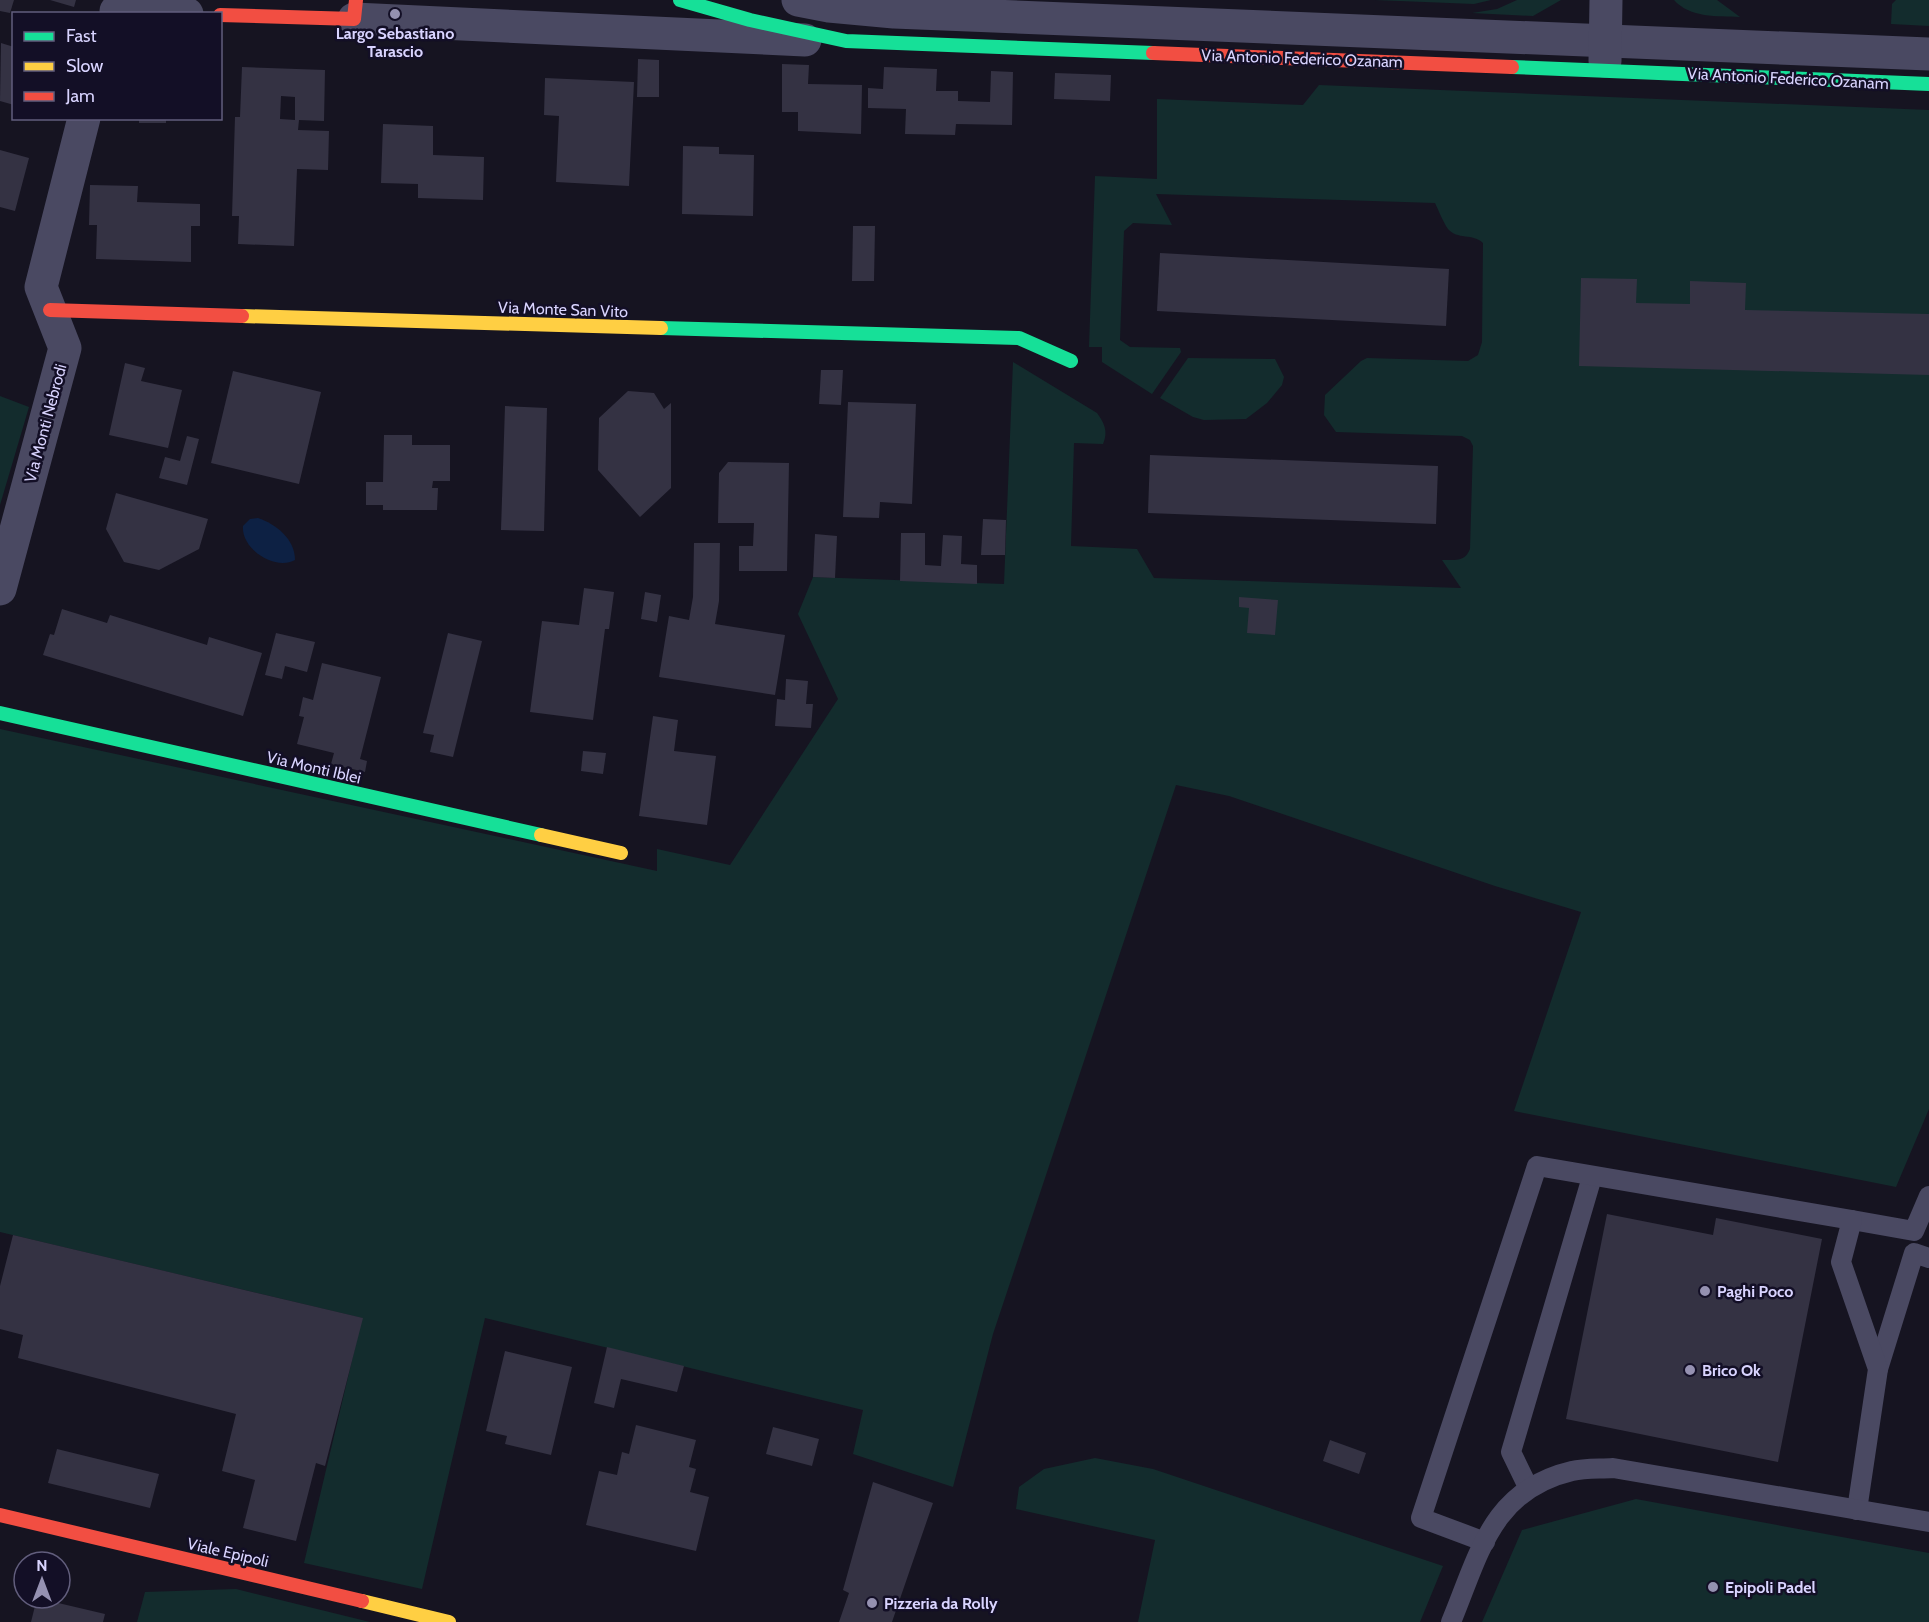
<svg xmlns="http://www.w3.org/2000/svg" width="1929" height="1622" font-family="Cabin,sans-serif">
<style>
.green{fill:#132c2d}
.water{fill:#0d2144}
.building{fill:#343243;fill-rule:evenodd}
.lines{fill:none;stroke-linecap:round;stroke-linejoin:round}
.lane{stroke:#4a4962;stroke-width:20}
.street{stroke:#4a4962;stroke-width:33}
.fast{stroke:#16e098;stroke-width:14}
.slow{stroke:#ffcf43;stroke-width:14}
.jam{stroke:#f24e42;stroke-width:14}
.poi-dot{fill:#9591b1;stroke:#130f26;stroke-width:2}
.labels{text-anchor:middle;stroke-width:5;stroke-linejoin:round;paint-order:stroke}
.poi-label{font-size:16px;font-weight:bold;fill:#d9d4ff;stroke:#130f26;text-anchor:start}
.street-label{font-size:16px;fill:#d9d4ff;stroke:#130f26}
</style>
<rect width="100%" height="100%" fill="#161421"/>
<g class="green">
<path d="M1375 0H1491L1474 4Z"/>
<path d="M1517 0H1561L1533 16 1472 13 1497 9Z"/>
<path d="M1674 0H1717L1740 17C1717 16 1690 18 1674 0Z"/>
<path d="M1896 0H1929V26L1891 24 1892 4Z"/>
<path d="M1319 85 1929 110V1109L1896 1187 1514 1111 1581 912 1495 886 1229 796 1176 785 993 1334 953 1487 853 1454 863 1410 485 1318 422 1589 304 1563 362 1318 0 1232V729L657 871V849L730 865 838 699 798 614 813 577 1004 584 1013 362 1097 413C1105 424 1108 432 1103 444L1074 443 1071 546 1137 549 1154 578 1461 588 1442 560C1455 560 1465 562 1470 549L1473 446 1470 440 1462 436 1336 432 1324 415 1325 395 1361 361 1367 358 1468 361 1478 355 1482 342 1483 243C1473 233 1457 240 1448 229 1443 222 1439 211 1435 203L1156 194 1172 225 1133 223 1124 231 1120 340 1130 347 1180 348 1181 352 1152 394 1102 362V347H1089L1095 176 1157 179V99L1303 105Z"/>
<path d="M1188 358 1275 359 1284 377 1282 385 1267 403 1246 419 1204 420 1193 417 1160 398Z"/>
<path d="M0 396 29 407 0 505Z"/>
<path d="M1095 1458 1153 1469 1443 1566 1420 1622H1138L1155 1540 1016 1509 1019 1487 1044 1469Z"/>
<path d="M1636 1499 1929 1553V1622H1482L1522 1530Z"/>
<path d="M236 1589 370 1622H137L145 1592Z"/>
</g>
<path class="water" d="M258 518C276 524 295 539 295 560 275 571 241 549 243 526L250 519Z"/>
<g class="building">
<path d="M0 0H14L10 13 0 11Z"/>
<path d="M50 0H76L74 7Z"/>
<path d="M1 43 14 47V105L0 101Z"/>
<path d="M638 59 659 60V97H637Z"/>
<path d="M782 64 809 65 808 84 862 85 861 134 798 131V112H782Z"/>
<path d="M242 67 325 70 324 121 299 120 298 130 329 131 328 170 297 169 294 246 238 244 239 216H232L235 117H240ZM281 96 295 97V120L280 119Z"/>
<path d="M884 67 937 69 936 91H958V101L990 102 991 71 1013 72 1012 125 956 124 955 135 905 134 906 109 868 108V88L883 89Z"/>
<path d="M1055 73 1111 75 1110 101 1054 99Z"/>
<path d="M545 78 634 82 629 186 556 182 559 116 544 115Z"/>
<rect x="139" y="118" width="27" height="5"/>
<path d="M383 124 433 126V155L484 157 483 200 418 198V184L381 183Z"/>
<path d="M683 146 719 147V154L754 155 753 216 682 214Z"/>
<path d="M0 150 29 158 15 211 0 207Z"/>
<path d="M90 185 138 186 137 202 200 204V226H191V262L96 259 97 225H89Z"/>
<path d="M853 226H875L874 281H852Z"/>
<path d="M1160 253 1449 269 1446 326 1157 311Z"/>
<path d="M1581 278 1637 279 1636 303 1690 304V281L1746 283 1745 310 1929 314V375L1579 366Z"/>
<path d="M125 363 145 368 141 381 182 390 168 448 109 435Z"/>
<path d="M821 370H843L841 405 819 404Z"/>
<path d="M233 371 321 392 299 484 211 463Z"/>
<path d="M628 391 654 393 664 409 671 403V488L640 517 598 470 599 418Z"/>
<path d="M848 402 916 404 912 504 880 502 879 518 843 517Z"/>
<path d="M505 406 547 408 544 531 501 530Z"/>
<path d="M384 435H412V445H450V481H433L432 488H438L437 510H383V505H366V482H383Z"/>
<path d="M187 436 199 439 187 485 159 478 165 457 180 461Z"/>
<path d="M1150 455 1438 466 1436 524 1148 513Z"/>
<path d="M728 462 789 463 787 571H739V546H753L754 523H718L719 473Z"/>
<path d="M116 493 208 519 199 549 159 570 124 562 106 529Z"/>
<path d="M983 519 1006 520 1005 555H981Z"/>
<path d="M901 533H925V565L941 566 943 535 962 536 961 564 977 565V584L900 581Z"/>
<path d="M815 534 837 536 835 578 813 577Z"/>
<path d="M694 543H720L719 601 715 624 785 635 775 695 659 677 669 616 689 620 693 597Z"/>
<path d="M584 588 614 592 609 629H605L593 720 530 712 542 621 579 625Z"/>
<path d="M645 592 661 595 657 622 641 619Z"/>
<path d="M1239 597 1278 600 1275 635 1247 633 1249 608 1239 607Z"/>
<path d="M62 609 107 623 110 615 207 645 209 637 262 653 243 716 43 655 50 634 54 635Z"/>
<path d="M276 633 315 642 307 672 285 666 282 679 265 675Z"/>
<path d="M448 633 482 641 453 757 430 752 434 735 423 733Z"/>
<path d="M322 663 381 677 360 759 367 761 365 772 331 764 334 753 297 744 304 717 299 716 303 697 313 700Z"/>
<path d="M786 679 808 681 806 704H813L811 728 775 726 777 699 785 700Z"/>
<path d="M653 716 678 720 674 751 716 756 707 825 639 816Z"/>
<path d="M583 751 606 753 603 774 581 771Z"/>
<path d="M1607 1214 1713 1235 1716 1218 1822 1239 1778 1462 1566 1419Z"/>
<path d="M13 1235 363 1318 325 1466 316 1463 296 1541 243 1528 255 1480 222 1471 236 1414 18 1358 23 1335 0 1329V1286Z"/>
<path d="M607 1347 684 1366 677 1392 621 1379 614 1408 594 1403Z"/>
<path d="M505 1351 572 1367 551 1455 505 1444 507 1436 486 1431Z"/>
<path d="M636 1425 696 1440 689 1467 696 1469 690 1492 709 1497 696 1551 586 1525 599 1471 617 1475 622 1452 629 1454Z"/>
<path d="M773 1427 819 1439 812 1466 766 1454Z"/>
<path d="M1330 1440 1366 1453 1359 1474 1323 1461Z"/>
<path d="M57 1449 159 1474 150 1508 48 1483Z"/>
<path d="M873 1482 933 1503 892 1622H839L849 1593 843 1590Z"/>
<path d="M37 1598 105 1614 103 1622H31Z"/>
</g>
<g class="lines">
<g class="lane">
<path d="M1852 1220 1914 1231 1929 1196"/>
<path d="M1878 1369 1914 1253 1929 1258"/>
<path d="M1528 1487 1511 1452 1592 1177"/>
<path d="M1485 1542 1421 1518 1537 1166 1852 1220 1841 1262 1878 1369 1857 1510"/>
<path d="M1451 1622C1479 1555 1491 1490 1572 1471 1585 1468 1600 1469 1613 1468L1929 1522"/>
</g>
<g class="street">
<path d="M798 0 829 6 894 12 1929 54"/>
<path d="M116 11 187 14"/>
<path d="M354 19 805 40"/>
<path d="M1605 61 1606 0"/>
<path d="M0 589 65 348 41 287 84 118"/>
</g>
<g class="fast">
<path d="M680 0 750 20 846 41 1153 53"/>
<path d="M1512 67 1929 84"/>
<path d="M661 328 1019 338 1071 361"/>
<path d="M0 713 541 835"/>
</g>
<g class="slow">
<path d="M242 316 661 328"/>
<path d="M541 835 621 853"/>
<path d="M362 1601 449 1622"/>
</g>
<g class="jam">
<path d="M220 15 354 19 356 0"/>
<path d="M1153 53 1512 67"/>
<path d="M50 310 242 316"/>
<path d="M0 1515 362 1601"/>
</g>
</g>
<g class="poi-dot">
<circle cx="395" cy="14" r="6"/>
<circle cx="1705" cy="1291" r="6"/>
<circle cx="1690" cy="1370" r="6"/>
<circle cx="1713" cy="1587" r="6"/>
<circle cx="872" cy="1603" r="6"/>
</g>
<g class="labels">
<g class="poi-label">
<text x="395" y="39" text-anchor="middle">Largo Sebastiano<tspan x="395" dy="18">Tarascio</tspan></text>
<text x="1717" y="1297">Paghi Poco</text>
<text x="1702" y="1376">Brico Ok</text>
<text x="1725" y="1593">Epipoli Padel</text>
<text x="884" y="1609">Pizzeria da Rolly</text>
</g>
<g class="street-label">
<text transform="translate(1302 58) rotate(2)" y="6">Via Antonio Federico Ozanam</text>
<text transform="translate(1788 78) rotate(3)" y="6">Via Antonio Federico Ozanam</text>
<text transform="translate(563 309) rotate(2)" y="6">Via Monte San Vito</text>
<text transform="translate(45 423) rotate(-75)" y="6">Via Monti Nebrodi</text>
<text transform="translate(314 767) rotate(13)" y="6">Via Monti Iblei</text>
<text transform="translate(228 1552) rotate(13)" y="6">Viale Epipoli</text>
</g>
</g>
<rect x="12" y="12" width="210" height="108" fill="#130f26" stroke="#625e7d" stroke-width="1.5"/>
<rect x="24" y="32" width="30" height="9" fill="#16e098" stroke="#625e7d" stroke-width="1.5"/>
<text x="66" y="42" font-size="18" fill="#d9d4ff">Fast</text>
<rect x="24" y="62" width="30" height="9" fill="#ffcf43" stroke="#625e7d" stroke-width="1.5"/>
<text x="66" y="72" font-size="18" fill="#d9d4ff">Slow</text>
<rect x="24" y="92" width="30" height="9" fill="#f24e42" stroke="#625e7d" stroke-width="1.5"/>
<text x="66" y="102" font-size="18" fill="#d9d4ff">Jam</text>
<g transform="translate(42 1580)"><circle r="28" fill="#130f26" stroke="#625e7d" stroke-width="1.5"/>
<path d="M0-4.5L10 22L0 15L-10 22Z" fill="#9591b1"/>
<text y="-9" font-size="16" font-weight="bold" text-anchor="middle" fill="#d9d4ff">N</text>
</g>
</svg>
